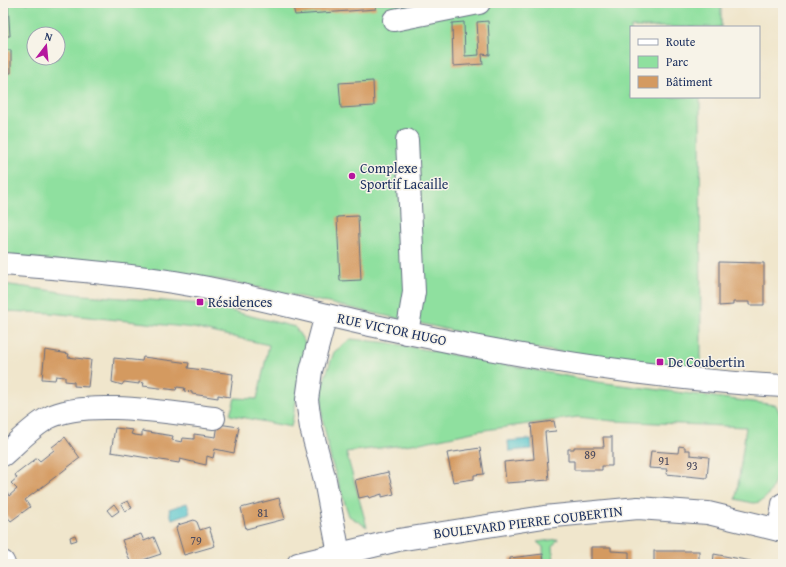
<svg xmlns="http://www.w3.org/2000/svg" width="786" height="567" font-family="'Gentium Book Plus',serif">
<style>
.green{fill:#8fe09f;stroke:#55887e;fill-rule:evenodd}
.water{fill:#58c6cc;stroke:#3a7a95}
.building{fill:#d49a61}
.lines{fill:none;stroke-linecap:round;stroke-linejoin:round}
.minor-casing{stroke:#666f84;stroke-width:24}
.minor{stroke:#fff;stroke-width:22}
.poi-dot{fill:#b5179e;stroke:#f7f3e8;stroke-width:1.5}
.labels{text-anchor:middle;stroke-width:3;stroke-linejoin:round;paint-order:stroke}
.number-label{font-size:12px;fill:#494a5f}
.poi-label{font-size:14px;fill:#1b2f5e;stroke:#f7f3e8;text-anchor:start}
.street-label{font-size:14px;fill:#1b2f5e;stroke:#f7f3e8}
</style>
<rect width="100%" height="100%" fill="#f7f3e8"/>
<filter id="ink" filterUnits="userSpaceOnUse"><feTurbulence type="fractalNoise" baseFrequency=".025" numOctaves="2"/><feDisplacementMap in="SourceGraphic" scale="8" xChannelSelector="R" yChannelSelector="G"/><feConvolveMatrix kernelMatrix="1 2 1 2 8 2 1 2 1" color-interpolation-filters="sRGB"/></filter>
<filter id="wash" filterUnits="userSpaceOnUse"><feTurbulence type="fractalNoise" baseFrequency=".012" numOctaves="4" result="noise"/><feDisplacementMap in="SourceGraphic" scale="16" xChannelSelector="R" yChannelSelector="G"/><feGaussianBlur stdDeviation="0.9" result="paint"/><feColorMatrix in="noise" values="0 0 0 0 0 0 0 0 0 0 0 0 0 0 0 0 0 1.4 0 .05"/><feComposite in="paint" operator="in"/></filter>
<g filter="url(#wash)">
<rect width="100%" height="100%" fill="#f0e6cc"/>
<g class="green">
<path d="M3 3H721V27H631V97H700L701 367 657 365 531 348 229 281 3 255ZM34 34H58V58H34Z"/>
<path d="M3 284 83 295 203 304 295 327 307 346 291 427 230 415 235 398 257 399 269 345 194 328 51 313 3 311Z"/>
<path d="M351 339 390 343 598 382 776 405 783 420V428C780 449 780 500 755 503 749 503 741 500 736 499L746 427 613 421 578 417 478 431 420 443 346 452 367 527 349 516 331 460 322 416V386L334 352Z"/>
<path d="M558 539 553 546 554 564H544L543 547 537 542Z"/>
</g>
<g class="water">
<path d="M531 439 532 449 509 451 508 441Z"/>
<path d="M187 503 190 513 172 519 169 509Z"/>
</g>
<g id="blocks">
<g class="building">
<path d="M292 3H375L376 9 295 15Z"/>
<path d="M3 4H8L10 36H4L5 50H11V73H3Z"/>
<path d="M488 21 490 55 482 54 483 64 453 66 452 23 464 22 465 56 479 55 477 22Z"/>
<path d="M373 81 374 106 341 108 339 83Z"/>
<path d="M358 216 361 280 340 281 337 217Z"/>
<path d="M719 262 764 263V305H749V302H733V305L719 306Z"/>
<path d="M45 350 69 354 68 357 91 360 88 387 74 386V382L65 381V377L56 376 55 380 42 379Z"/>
<path d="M143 357 189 363 188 368 233 374 230 397 218 395V398L192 394V392L184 391 185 388 177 387 176 390 143 386 144 383 139 382V384L124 382 122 385 112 382 114 358 142 361Z"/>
<path d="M554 421 556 431 545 432 549 480 506 483 504 462 534 459 531 424Z"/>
<path d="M218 424 239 427 234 453 215 449 213 458 207 456 206 465 180 459 179 463 111 452 115 428 133 430 131 434 135 435 142 436V431L173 436 172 440 182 442 183 438 194 439V434L216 437Z"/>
<path d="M65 437 80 458 25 500 30 507 11 521 3 512V496L7 492 9 496 17 489 11 483 17 478 15 475 37 458 40 461 54 450 52 447Z"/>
<path d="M603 437H612V466H602V470H574V461H568V449H574V447H604Z"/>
<path d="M679 446 685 447V450H690V455L709 457 707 478 666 474 667 469 649 468 651 451 678 453Z"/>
<path d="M480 448 484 474 474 475V479L453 482 447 453Z"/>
<path d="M388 472 394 494 382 497V494L369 498 368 496 359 498 355 480Z"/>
<path d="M279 498 285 519 246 529 241 508Z"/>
<path d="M128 501 132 508 125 511 121 504Z"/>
<path d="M114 504 119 511 112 516 107 510Z"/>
<path d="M194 520 197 522 200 530 209 527 215 546 184 555 176 528 178 525Z"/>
<path d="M141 534 144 541 154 537 161 554 131 564 122 540Z"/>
<path d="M75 535 77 540 71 542 70 537Z"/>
<path d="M591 547H611V551L629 552V564H591Z"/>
<rect x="654" y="551" width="45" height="13"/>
<path d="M543 554 544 564H510V558Z"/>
<path d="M714 554 751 561 750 564H713Z"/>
</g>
</g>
</g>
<g filter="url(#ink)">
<use href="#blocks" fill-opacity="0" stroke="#666f84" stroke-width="1"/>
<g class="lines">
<g class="minor-casing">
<g id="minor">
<path d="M394 20 479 3"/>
<path d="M3 264C53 268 104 272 153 279 228 289 301 310 375 326 508 355 646 379 783 386"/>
<path d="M326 315 311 371 307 400 311 428 325 480 339 554"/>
<path d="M407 333 414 292 407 140"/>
<path d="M3 455C16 444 33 426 48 418 84 398 171 413 214 418"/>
<path d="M779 530 783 504"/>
<path d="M3 562 4 564"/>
<path d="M298 564 398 540 544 517 638 508 708 513 783 531"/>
</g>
</g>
<use href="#minor" class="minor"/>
</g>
</g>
<g class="poi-dot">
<circle cx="352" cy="176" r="4"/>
<rect x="196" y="298" width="8" height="8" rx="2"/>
<rect x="656" y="358" width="8" height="8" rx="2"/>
</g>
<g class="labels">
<g class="number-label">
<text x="590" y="459">89</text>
<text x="664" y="465">91</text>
<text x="692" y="470">93</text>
<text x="263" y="517">81</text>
<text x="196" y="545">79</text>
</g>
<g class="poi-label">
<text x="360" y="173">Complexe<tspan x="360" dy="16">Sportif Lacaille</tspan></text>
<text x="208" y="307">Résidences</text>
<text x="668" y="367">De Coubertin</text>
</g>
<g class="street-label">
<text transform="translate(392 329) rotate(12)" y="5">RUE VICTOR HUGO</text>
<text transform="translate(528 522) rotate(-7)" y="5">BOULEVARD PIERRE COUBERTIN</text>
</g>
</g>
<rect width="786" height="567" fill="none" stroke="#f7f3e8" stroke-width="16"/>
<rect x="630" y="26" width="130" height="72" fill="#f7f3e8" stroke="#9fa5b1"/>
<rect x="638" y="39" width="20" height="6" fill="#ffffff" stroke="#9fa5b1"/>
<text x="666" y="46" font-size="12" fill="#1b2f5e">Route</text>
<rect x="638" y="56" width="20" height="12" fill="#8fe09f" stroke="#9fa5b1"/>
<text x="666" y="66" font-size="12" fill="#1b2f5e">Parc</text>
<rect x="638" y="76" width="20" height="12" fill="#d49a61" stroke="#9fa5b1"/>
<text x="666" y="86" font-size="12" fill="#1b2f5e">Bâtiment</text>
<g transform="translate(46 46) rotate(16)"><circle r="19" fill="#f7f3e8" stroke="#9fa5b1"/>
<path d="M0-3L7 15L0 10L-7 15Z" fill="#b5179e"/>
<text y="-6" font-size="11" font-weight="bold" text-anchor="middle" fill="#1b2f5e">N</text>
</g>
</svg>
